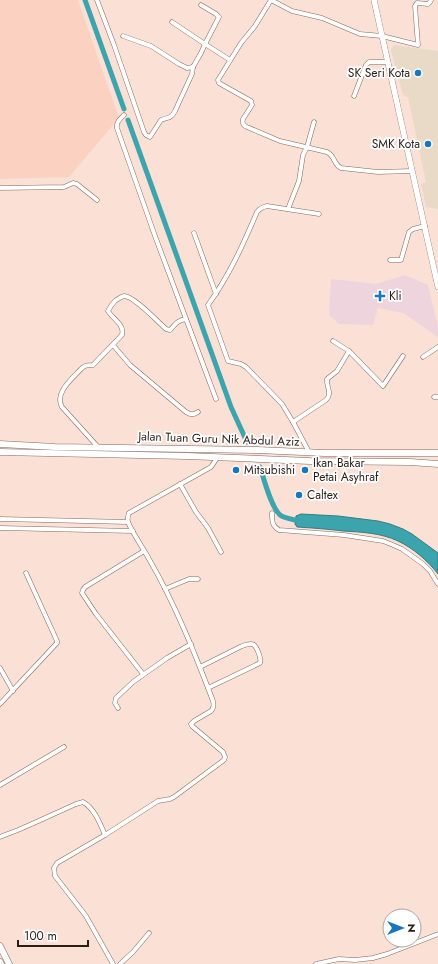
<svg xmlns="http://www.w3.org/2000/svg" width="438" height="964" font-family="Jost,sans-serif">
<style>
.built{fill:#fbd2c2}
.education{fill:#e8dac7}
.medical{fill:#eed5dd}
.water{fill:#3ba4ad;stroke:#367c80}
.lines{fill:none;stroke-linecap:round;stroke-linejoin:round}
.canal{stroke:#3ba4ad;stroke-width:5}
.street-casing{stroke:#85685d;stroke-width:5}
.secondary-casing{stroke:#85685d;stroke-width:6}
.primary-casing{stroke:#85685d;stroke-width:7}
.street{stroke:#fff;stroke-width:4}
.secondary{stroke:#fff;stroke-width:5.5}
.primary{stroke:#fff;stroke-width:6}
.poi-dot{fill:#1877c3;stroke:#fff;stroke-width:1.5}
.labels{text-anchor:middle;stroke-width:3.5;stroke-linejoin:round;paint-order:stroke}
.poi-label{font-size:12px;fill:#291d18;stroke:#fff;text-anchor:start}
.street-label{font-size:12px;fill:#291d18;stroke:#fff}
</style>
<rect width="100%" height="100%" fill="#fae0d5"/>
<path class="built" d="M0 0H78L119 118 69 177 0 179Z"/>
<path class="education" d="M394 45 438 51V209L426 207 421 184 426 182 408 97 403 95 391 50Z"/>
<path class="medical" d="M405 275 428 285 438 327V337L403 313 378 308 373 325 339 324 329 315 331 279 376 284Z"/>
<path class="water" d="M301 514 338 516 378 521 390 524 403 529 412 534 438 553V574C428 561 413 548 398 541 381 533 362 532 343 531 328 529 313 528 297 527L295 524 296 516Z"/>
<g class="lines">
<g class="canal">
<path d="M85 0 124 109"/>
<path d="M128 120 231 407 247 442"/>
<path d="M260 467C264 479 271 507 280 515 284 518 290 519 295 520"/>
</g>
<g class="street-casing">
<g id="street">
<path d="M97 0 114 45 144 132 146 135 150 137 161 120C168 117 171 119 175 111L192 74 193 67 201 53 205 44 230 60"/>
<path d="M172 22 205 44 219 17 216 14 201 5"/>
<path d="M123 36 151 46 179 64 187 68 193 67"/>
<path d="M354 96 366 65 369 62H388"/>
<path d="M124 115C120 119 116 122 117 128L155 236 216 399"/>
<path d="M412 171 378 172 341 168C333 164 336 157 327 152L280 141 247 127C243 125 242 123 243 119L252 105 251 101 219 83 218 80 241 43 255 26 271 0 292 11 322 18 360 34 382 36 418 45 415 6 417 3 428 4 430 2 431 0"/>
<path d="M0 188 64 187 73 183 77 184 97 200"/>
<path d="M288 209 299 181 303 155 307 147 314 122"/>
<path d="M194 233 216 294"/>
<path d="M390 260H401L409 232 413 229 425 226"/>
<path d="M333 341 349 351 383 386 403 356"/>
<path d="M113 345 130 365 186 412C191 415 193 415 198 412"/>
<path d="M423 357 438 347"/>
<path d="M434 397H438"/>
<path d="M293 422 326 400C333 393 326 387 327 379L337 371 349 351"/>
<path d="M98 447 62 407C54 393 72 379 81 369 86 364 87 366 93 365L122 335C125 325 113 319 108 311 110 307 112 304 115 301 118 299 120 297 124 296 134 296 158 322 166 329L170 330C176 324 176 321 186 319"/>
<path d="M309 452 293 422 282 404 246 367 241 364 228 361 208 305C229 276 243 245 257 212 260 208 263 207 267 206L319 214"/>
<path d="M180 484 196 512 208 528 221 552"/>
<path d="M272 513C272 521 272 526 279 530L344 535 383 541 393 545 402 549 423 564 430 571 438 584"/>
<path d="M0 519 128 522"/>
<path d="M0 528 133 531"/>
<path d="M165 589 189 579H198"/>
<path d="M200 667 242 646C253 642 255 643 259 654 260 658 261 659 260 663L208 688"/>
<path d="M0 668 13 691"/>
<path d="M143 674 96 614 82 593 83 590 85 587 144 551"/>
<path d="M0 704 57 643V641L26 573"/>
<path d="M118 708 115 703 116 698 133 682 167 658 191 644"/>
<path d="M0 785 64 747"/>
<path d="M0 837 18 830 34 823 76 804 83 802C94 808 100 823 105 835"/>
<path d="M113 964 86 916 55 876 54 868 57 863 105 835 158 801 170 799 174 797 224 760 225 757 223 752 192 726 191 724 194 721 211 711C214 708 214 705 213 701 194 651 175 604 149 559 143 548 132 532 128 522 127 518 128 516 129 513L211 467 217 458"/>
<path d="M120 964 133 952 149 933"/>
<path d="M316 964 339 959 355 960 373 958 387 954 438 934"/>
</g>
</g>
<g class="secondary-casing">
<path id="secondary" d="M374 0 438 287"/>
</g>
<g class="primary-casing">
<g id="primary">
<path d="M0 444 55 447 258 450 324 453H438"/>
<path d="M0 452 187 456 310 461 410 462 438 464"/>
<path d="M0 946 9 964"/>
<path d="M0 962 1 964"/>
</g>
</g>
<use href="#street" class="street"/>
<use href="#secondary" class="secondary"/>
<use href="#primary" class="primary"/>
</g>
<g class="poi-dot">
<circle cx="418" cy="73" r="4"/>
<circle cx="428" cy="144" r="4"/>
<path d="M378 290h4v4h4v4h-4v4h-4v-4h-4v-4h4z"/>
<circle cx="236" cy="470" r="4"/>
<circle cx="305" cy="470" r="4"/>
<circle cx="299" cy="495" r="4"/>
</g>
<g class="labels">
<g class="poi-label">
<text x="410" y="77" text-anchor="end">SK Seri Kota</text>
<text x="420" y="148" text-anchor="end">SMK Kota</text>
<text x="389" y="300">Kli</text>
<text x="313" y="467">Ikan Bakar<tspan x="313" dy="14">Petai Asyhraf</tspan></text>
<text x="244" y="474">Mitsubishi</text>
<text x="307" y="499">Caltex</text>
</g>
<g class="street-label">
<text transform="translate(219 439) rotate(2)" y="4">Jalan Tuan Guru Nik Abdul Aziz</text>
</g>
</g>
<g transform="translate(402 928) rotate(90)"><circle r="19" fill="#ffffff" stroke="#a9a5a3"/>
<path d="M0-3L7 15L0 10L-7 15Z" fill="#1877c3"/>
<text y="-6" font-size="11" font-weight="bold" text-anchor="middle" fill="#291d18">N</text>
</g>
<path d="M18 940v6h70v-6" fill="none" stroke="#291d18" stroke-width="2"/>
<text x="24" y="940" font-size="12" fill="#291d18" stroke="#ffffff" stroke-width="3" paint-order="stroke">100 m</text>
</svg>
